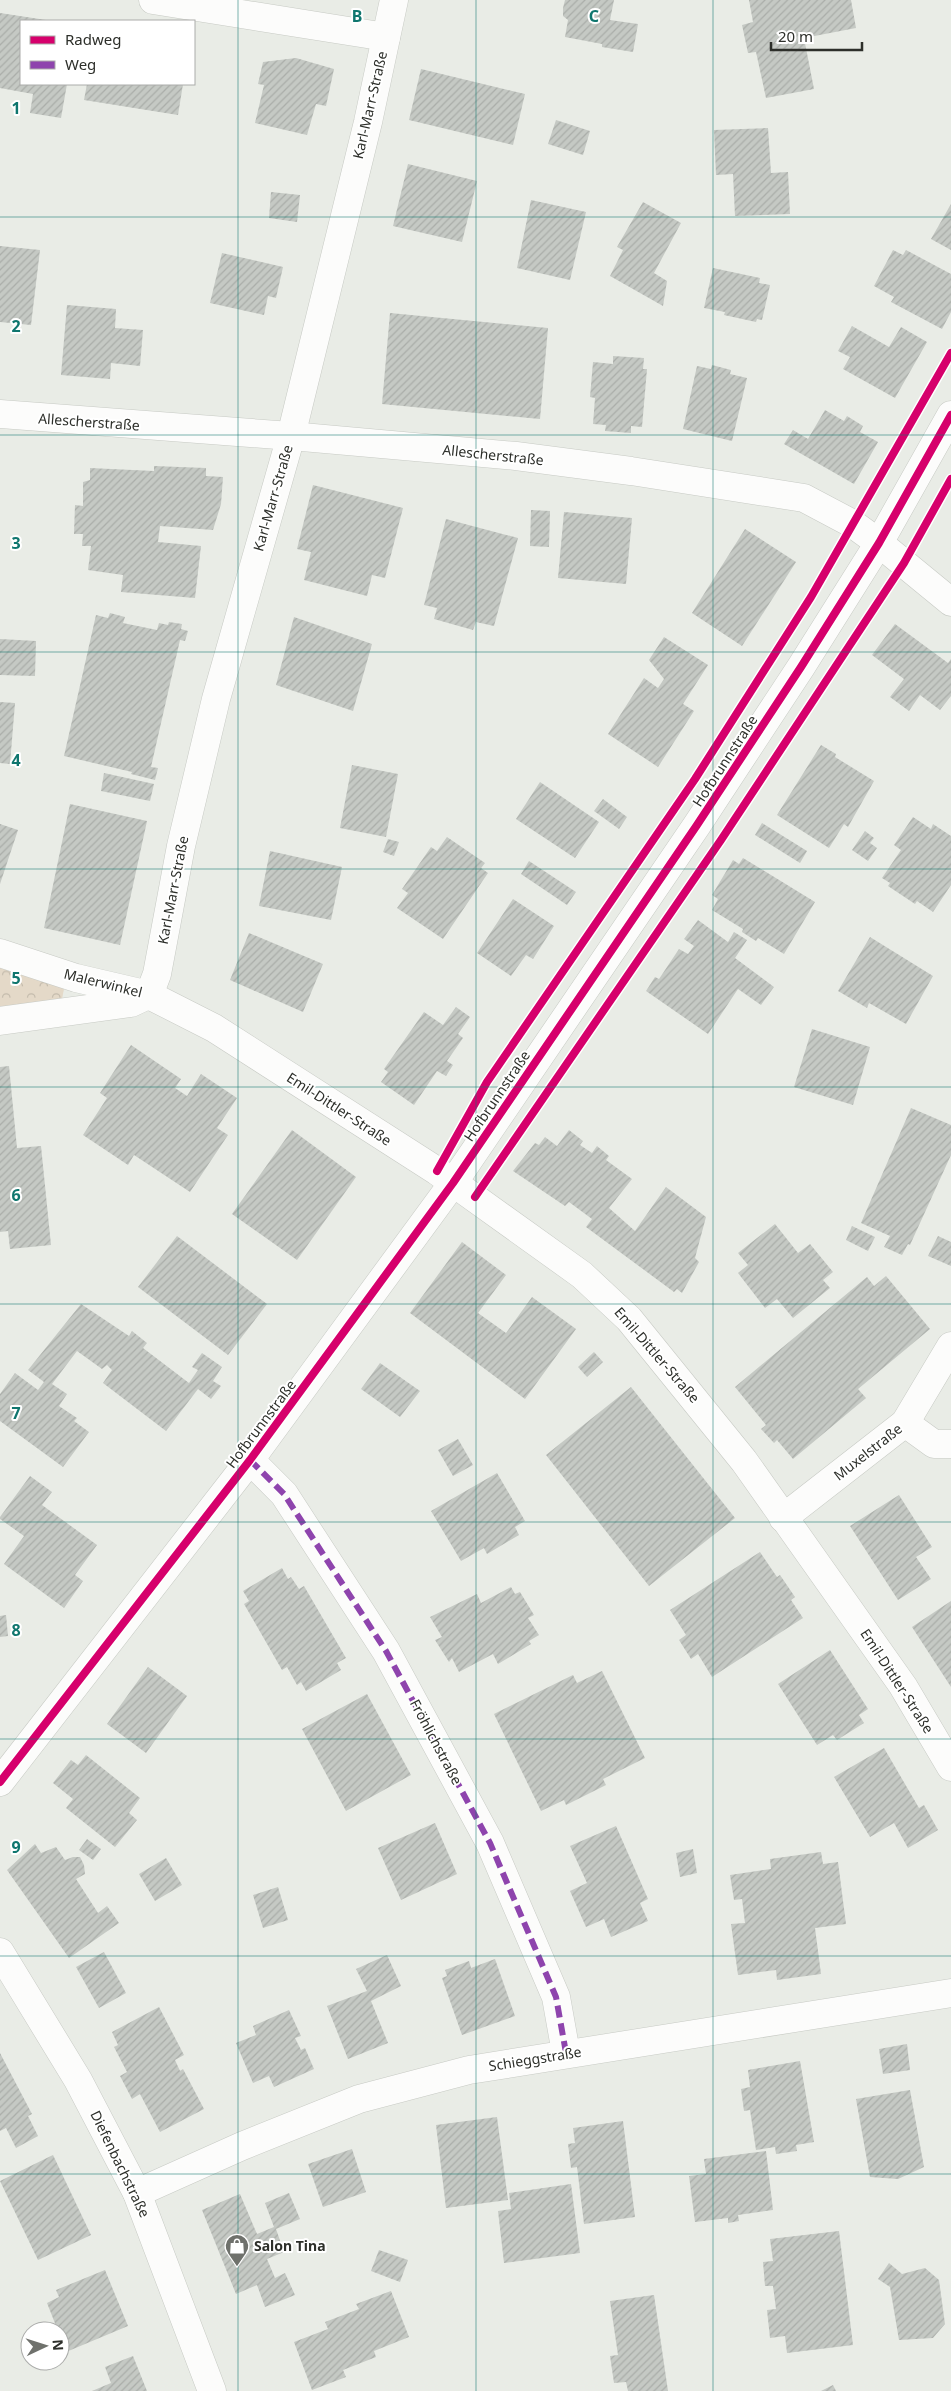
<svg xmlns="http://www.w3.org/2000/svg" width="951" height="2391" font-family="'Noto Sans',sans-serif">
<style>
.park{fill:url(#park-crowns)}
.building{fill:url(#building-hatch)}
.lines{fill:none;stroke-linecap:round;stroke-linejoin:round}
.minor-casing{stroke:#c7cac4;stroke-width:29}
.minor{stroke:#fcfcfb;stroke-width:28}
.quiet{stroke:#8e44ad;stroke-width:6;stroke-dasharray:12 6;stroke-linecap:butt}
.cycleway-casing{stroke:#fff;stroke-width:11}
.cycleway{stroke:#d6006c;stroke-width:8}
.grid{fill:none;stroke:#0f766e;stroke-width:1;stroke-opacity:0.55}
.labels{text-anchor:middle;stroke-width:4;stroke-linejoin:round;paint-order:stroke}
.street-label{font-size:14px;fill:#2d2f2a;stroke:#fff}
.poi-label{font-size:14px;font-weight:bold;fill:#2d2f2a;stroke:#fff;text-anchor:start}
.grid-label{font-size:16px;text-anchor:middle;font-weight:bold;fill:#0f766e;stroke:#fff;stroke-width:4;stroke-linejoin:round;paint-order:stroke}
</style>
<defs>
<pattern id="park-crowns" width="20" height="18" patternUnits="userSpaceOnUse" patternTransform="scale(1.25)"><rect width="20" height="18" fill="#e4d9c8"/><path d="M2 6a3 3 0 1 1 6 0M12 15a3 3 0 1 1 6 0" fill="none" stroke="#c4bbac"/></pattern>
<pattern id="building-hatch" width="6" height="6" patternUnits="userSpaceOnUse" patternTransform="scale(1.25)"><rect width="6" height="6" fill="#c5c9c4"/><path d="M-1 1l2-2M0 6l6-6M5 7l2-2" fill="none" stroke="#aaada9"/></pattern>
</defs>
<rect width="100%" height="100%" fill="#e9ece6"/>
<path class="park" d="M0 964 65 984 61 1004 0 1009Z"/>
<g class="building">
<path d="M565 0H614L610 20 638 24 633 52 602 47V44L565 37 568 20 563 16V8Z"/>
<path d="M749 0H851L856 28 804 38 814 89 766 98 756 52 748 53 742 25 753 22Z"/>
<path d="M0 13 46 20 21 21V84H67L61 118 30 113 33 94 0 88Z"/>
<path d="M296 58 334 69 326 106 316 104 307 135 255 123 264 85 258 84 263 62Z"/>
<path d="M421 69 525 94 513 145 409 120Z"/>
<path d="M87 84H183L178 115 84 100Z"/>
<path d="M556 120 590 131 583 155 548 144Z"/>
<path d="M768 128 771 173 788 172 790 214 735 216 733 174 716 175 714 130Z"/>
<path d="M408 164 477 181 462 242 393 226Z"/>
<path d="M271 192 300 195 297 222 269 218Z"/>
<path d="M531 200 586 212 570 280 517 268Z"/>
<path d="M643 202 681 223 654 273 667 281 663 306 610 276 623 250 617 247Z"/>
<path d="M951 204V250L931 239Z"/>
<path d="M0 246 40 250 31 325 0 322Z"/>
<path d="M893 250 903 255 906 250 951 274V312L942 329 891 302 894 297 874 286Z"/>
<path d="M222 253 283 267 276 298 268 296 264 315 210 303Z"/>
<path d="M713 268 760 278 759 283 770 285 762 320 757 319 756 322 724 315 725 312 704 308Z"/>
<path d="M67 305 116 309 115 328 143 330 140 366 111 363 110 379 61 375Z"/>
<path d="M390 313 548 328 540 419 382 404Z"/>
<path d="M852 326 889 347 901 327 927 342 895 398 843 369 850 357 838 351Z"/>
<path d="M613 356 644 358 643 369H647L642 427 631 426V433L605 431 606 425 593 424 595 398 590 397 593 362 613 364Z"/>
<path d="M712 365 731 370 730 374 747 378 732 441 683 429 697 366 711 369Z"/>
<path d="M825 410 844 421 847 416 863 426 860 432 878 442 854 484 784 444 793 430 808 439Z"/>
<path d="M154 466 206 468V476L223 477 221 504 213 530 160 526 158 542 201 546 195 598 121 592 123 575 88 570 91 546H82L83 534H74L75 505 83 506V482L90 480V468L154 471Z"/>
<path d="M313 485 403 508 385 578 372 575 367 596 304 580 311 552 297 549Z"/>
<path d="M531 510 550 511 549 547 530 546Z"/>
<path d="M564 512 632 518 626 584 558 578Z"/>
<path d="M446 519 518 538 494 626 476 622 473 630 434 619 437 608 424 605Z"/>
<path d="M745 529 796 562 742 646 692 613Z"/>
<path d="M110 613 125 617 123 623 157 630 159 623 168 625 169 622 182 624 181 629 188 631 185 641 180 640 151 767 158 768 155 780 131 774 132 772 64 756 96 615 108 618Z"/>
<path d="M294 617 372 644 353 711 276 685Z"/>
<path d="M895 624 948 663 951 659V696L940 710 920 695 909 711 890 697 904 679 872 655Z"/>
<path d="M664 637 708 665 683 704 694 711 658 767 608 734 644 678 658 688 664 679 649 660Z"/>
<path d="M0 639 36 641 35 676 0 675Z"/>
<path d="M0 702 15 703 10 764 0 763Z"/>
<path d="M821 745 836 754 835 757 874 781 848 827 844 824 829 848 777 815Z"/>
<path d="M352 765 398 774 386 837 340 828Z"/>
<path d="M104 773 154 784 150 801 101 791Z"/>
<path d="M540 782 599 822 575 858 516 819Z"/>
<path d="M603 799 627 817 619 829 594 811Z"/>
<path d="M70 804 147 821 120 945 44 928Z"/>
<path d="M913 817 931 829 933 824 951 836V885L933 912 917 901 915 904 888 886 890 883 882 878 901 850 894 845Z"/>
<path d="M762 823 807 851 800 863 755 835Z"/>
<path d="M0 824 18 830 0 884Z"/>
<path d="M865 831 874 838 870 843 877 848 868 861 852 850Z"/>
<path d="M447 837 485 863 481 868 488 873 443 939 397 908 408 893 402 889 431 847 437 851Z"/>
<path d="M388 839 399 842 394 856 383 852Z"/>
<path d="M270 851 342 867 331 920 259 906Z"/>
<path d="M743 858 815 902 784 954 758 938 756 941 742 932 743 929 712 910 718 899 712 895 733 860 739 864Z"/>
<path d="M529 861 576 892 567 905 521 874Z"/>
<path d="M513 899 554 926 533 959 526 955 511 976 477 953Z"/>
<path d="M698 920 728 942 734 932 747 940 735 958 774 987 761 1005 738 989 708 1034 646 991 655 977 659 979 679 949 688 954 694 946 684 939Z"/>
<path d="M249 933 323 964 303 1012 230 980Z"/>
<path d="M870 937 933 976 906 1024 869 1003 867 1008 838 991Z"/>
<path d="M456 1007 470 1017 458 1034 463 1038 447 1061 453 1065 446 1076 437 1071 414 1105 381 1082 388 1072 384 1069 424 1012 443 1025Z"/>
<path d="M812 1029 870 1047 853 1105 794 1087Z"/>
<path d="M131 1045 181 1079 175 1088 187 1096 201 1074 237 1098 217 1128 228 1135 190 1192 134 1155 128 1165 83 1135 107 1098 100 1093Z"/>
<path d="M9 1066 17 1148 41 1146 51 1245 10 1249 8 1231 0 1232V1067Z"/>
<path d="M911 1108 951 1125V1155L910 1245 908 1244 902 1255 884 1247 890 1236 861 1223Z"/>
<path d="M292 1130 356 1177 297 1260 232 1214Z"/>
<path d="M569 1130 583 1141 580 1145 592 1153 597 1146 609 1156 606 1160 632 1179 609 1208 635 1231 666 1187 706 1217 695 1258 699 1262 682 1293 677 1289 674 1292 586 1227 592 1219 569 1202 565 1206 513 1171 535 1143 539 1145 545 1137 557 1146Z"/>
<path d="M775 1224 798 1253 810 1244 833 1272 823 1280 830 1288 793 1318 777 1299 765 1308 738 1273 748 1265 738 1253Z"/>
<path d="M852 1226 875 1237 868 1251 846 1240Z"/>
<path d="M177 1236 267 1304 228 1355 138 1287Z"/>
<path d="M938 1236 951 1242V1266L928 1256Z"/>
<path d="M462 1242 506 1275 478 1313 506 1333 532 1297 576 1329 525 1399 410 1313Z"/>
<path d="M886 1276 930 1329 858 1389 866 1398 793 1459 777 1440 774 1443 761 1429 766 1425 735 1387 867 1277 874 1286Z"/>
<path d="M81 1304 129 1336 132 1331 147 1343 143 1348 189 1383 198 1370 192 1367 202 1353 222 1367 213 1381 221 1386 211 1399 198 1389 166 1431 103 1383 112 1370 107 1365 102 1369 77 1351 52 1384 67 1394 59 1406 77 1418 74 1421 89 1432 63 1467 0 1421V1394L15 1373 38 1390 44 1382 28 1370Z"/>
<path d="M594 1352 603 1362 587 1377 578 1367Z"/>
<path d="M380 1363 420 1391 400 1417 361 1389Z"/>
<path d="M631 1387 735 1518 649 1586 546 1455Z"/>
<path d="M458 1439 473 1465 453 1476 438 1450Z"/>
<path d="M497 1473 525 1521 515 1527 519 1535 487 1554 484 1548 461 1561 431 1511Z"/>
<path d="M30 1476 52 1492 42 1505 97 1545 75 1575 83 1581 64 1608 4 1564 24 1536 0 1519V1517Z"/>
<path d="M899 1495 932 1547 916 1557 931 1579 898 1600 850 1526Z"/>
<path d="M760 1552 777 1577 780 1575 795 1597 791 1600 803 1618 712 1677 698 1654 691 1659 679 1640 686 1635 670 1610Z"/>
<path d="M282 1568 288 1579 291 1577 299 1589 304 1586 346 1658 337 1663 341 1670 306 1691 301 1682 297 1685 287 1667 282 1670 244 1604 249 1601 243 1591Z"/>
<path d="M511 1587 515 1594 520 1592 534 1615 528 1618 539 1635 529 1641 531 1644 498 1664 493 1654 459 1672 452 1658 449 1662 435 1640 442 1637 430 1617 477 1594 481 1603Z"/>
<path d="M951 1601V1687L912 1627Z"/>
<path d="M6 1615 8 1636 0 1637V1616Z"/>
<path d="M830 1650 868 1709 859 1715 864 1723 837 1740 833 1735 817 1745 778 1684Z"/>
<path d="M148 1667 187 1696 146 1753 107 1724Z"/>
<path d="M602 1671 645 1758 603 1779 606 1785 566 1805 564 1800 541 1811 494 1714 573 1675 577 1683Z"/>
<path d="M367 1694 411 1775 346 1811 302 1729Z"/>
<path d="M884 1748 919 1808 924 1805 938 1830 908 1848 894 1823 870 1837 834 1777Z"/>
<path d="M86 1755 140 1798 129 1813 137 1820 115 1847 66 1808 73 1799 53 1783 71 1760 78 1765Z"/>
<path d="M435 1823 457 1874 401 1900 378 1848Z"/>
<path d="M616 1826 648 1899 640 1903 648 1921 611 1937 604 1919 586 1927 570 1891 587 1883 570 1846Z"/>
<path d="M87 1839 101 1849 93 1860 79 1850Z"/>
<path d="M35 1844 41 1853 56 1847 65 1860 73 1857H80L84 1865 85 1874 76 1879 98 1913 107 1906 119 1923 69 1958 7 1870Z"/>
<path d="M693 1849 697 1873 680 1877 676 1853Z"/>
<path d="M821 1852 823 1864 838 1862 846 1924 815 1928 821 1974 777 1980 776 1970 738 1975 731 1924 745 1923 742 1899 734 1900 730 1875 771 1869 770 1859Z"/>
<path d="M166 1858 182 1885 155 1901 139 1874Z"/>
<path d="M278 1887 288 1920 263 1928 253 1895Z"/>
<path d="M104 1952 126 1993 99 2008 76 1967Z"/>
<path d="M387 1955 401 1986 371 2001 388 2043 348 2059 327 2006 367 1991 356 1969Z"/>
<path d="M495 1959 515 2016 462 2035 442 1978 447 1976 445 1970 469 1961 471 1968Z"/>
<path d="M159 2007 184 2055 175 2060 180 2071 183 2069 204 2109 160 2132 140 2094 132 2099 120 2076 127 2072 114 2047 118 2045 112 2032Z"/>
<path d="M289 2010 301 2036 295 2038 301 2050 305 2048 314 2069 274 2087 269 2076 253 2083 236 2043 256 2035 253 2026Z"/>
<path d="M907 2044 910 2070 883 2074 879 2049Z"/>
<path d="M0 2053 32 2114 28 2116 38 2136 16 2148 6 2128 0 2131Z"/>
<path d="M800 2061 814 2142 796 2145 797 2151 776 2154 775 2147 756 2150 750 2110 744 2111 741 2089 750 2087 748 2070Z"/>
<path d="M910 2090 924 2167 898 2179 870 2177 856 2099Z"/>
<path d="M497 2117 508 2200 446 2208 436 2125Z"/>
<path d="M623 2121 635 2217 584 2224 577 2167 571 2168 568 2144 575 2143 573 2128Z"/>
<path d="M352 2149 366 2192 323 2207 308 2164Z"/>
<path d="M766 2151 773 2210 738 2215 739 2221 728 2223V2218L695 2222 689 2176 706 2174 704 2159Z"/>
<path d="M53 2155 91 2235 38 2260 0 2181Z"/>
<path d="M571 2184 580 2253 504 2263 498 2211 511 2209 509 2193Z"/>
<path d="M289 2193 300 2219 276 2229 284 2252 267 2259 275 2278 285 2273 295 2295 265 2307 257 2285 236 2294 202 2210 240 2194 257 2234 274 2227 265 2203Z"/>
<path d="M839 2231 853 2345 787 2353 785 2336 770 2338 767 2310 776 2309 773 2286H765L763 2262 773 2261 770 2239Z"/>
<path d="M379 2250 408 2260 400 2282 371 2271Z"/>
<path d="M889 2263 902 2274 925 2268 939 2280 945 2324 933 2338 899 2340 890 2287 878 2279Z"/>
<path d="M105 2270 128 2326 66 2352 60 2331H58L47 2303 59 2297 56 2290Z"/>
<path d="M391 2291 409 2337 374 2351 376 2357 343 2370 346 2377 312 2390 294 2342 328 2329 325 2322 359 2309 356 2304Z"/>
<path d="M654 2295 668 2391H628L626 2382 614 2383 610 2356 618 2355 610 2301Z"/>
<path d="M133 2356 147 2391H92L111 2383 105 2367Z"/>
<path d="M833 2385 836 2391H821Z"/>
</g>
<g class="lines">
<g class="minor-casing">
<g id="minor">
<path d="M153 0 386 37"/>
<path d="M0 414 291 436 516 456 631 471 804 498 853 524 879 543 951 602"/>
<path d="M0 953 76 978 149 995 214 1028 437 1171 582 1275 629 1319 744 1461 903 1686 951 1767"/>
<path d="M149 995 157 974 181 846 216 699 291 436 368 122 394 0"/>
<path d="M0 1021 131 1003 148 995"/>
<path d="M905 1423 934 1444H951"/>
<path d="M250 1460 284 1494 386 1651 490 1843 556 1997 566 2053"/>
<path d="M783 1518 905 1423 951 1346"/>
<path d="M0 1782 250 1460 453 1183 697 825 801 667 879 543 951 415"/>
<path d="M0 1952 78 2080 137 2193 212 2391"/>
<path d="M137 2193 242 2146 359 2099 469 2070 951 1993"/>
</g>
</g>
<use href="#minor" class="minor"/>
<path class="quiet" d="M250 1460 284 1494 386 1651 490 1843 556 1997 566 2053"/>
<g class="cycleway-casing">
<g id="cycleway">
<path d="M437 1171 487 1082 695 779 811 597 951 353"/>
<path d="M475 1197 721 840 904 563 951 479"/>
<path d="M0 1782 250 1460 453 1183 697 825 801 667 879 543 951 415"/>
</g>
</g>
<use href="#cycleway" class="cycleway"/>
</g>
<path class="grid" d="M238 0V2391M476 0V2391M713 0V2391M0 217H951M0 435H951M0 652H951M0 869H951M0 1087H951M0 1304H951M0 1522H951M0 1739H951M0 1956H951M0 2174H951"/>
<defs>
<g id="shop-pin" transform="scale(1.25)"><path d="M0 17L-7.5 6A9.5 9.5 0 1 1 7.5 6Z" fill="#6f716c" stroke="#fff"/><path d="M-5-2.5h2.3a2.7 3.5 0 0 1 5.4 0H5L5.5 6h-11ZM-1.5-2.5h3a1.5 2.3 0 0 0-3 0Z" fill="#fff"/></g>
</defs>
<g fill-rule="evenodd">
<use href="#shop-pin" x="237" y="2246"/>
</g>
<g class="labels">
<g class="street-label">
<text transform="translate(370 105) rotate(-77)" y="5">Karl-Marr-Straße</text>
<text transform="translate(89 422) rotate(4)" y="5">Allescherstraße</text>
<text transform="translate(493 455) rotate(6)" y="5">Allescherstraße</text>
<text transform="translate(273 498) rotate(-74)" y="5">Karl-Marr-Straße</text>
<text transform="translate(725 761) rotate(-57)" y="5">Hofbrunnstraße</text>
<text transform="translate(173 890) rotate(-79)" y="5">Karl-Marr-Straße</text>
<text transform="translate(103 983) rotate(14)" y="5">Malerwinkel</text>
<text transform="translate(497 1096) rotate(-56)" y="5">Hofbrunnstraße</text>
<text transform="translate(339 1109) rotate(33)" y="5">Emil-Dittler-Straße</text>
<text transform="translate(657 1355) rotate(49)" y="5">Emil-Dittler-Straße</text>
<text transform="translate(261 1424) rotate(-53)" y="5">Hofbrunnstraße</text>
<text transform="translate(868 1452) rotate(-38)" y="5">Muxelstraße</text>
<text transform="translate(897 1681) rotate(57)" y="5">Emil-Dittler-Straße</text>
<text transform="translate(436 1742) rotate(62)" y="5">Fröhlichstraße</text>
<text transform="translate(535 2059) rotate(-9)" y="5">Schieggstraße</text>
<text transform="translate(120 2164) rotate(64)" y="5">Diefenbachstraße</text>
</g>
<g class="poi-label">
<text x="254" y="2251">Salon Tina</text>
</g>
</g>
<g class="grid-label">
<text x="357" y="22">B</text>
<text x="594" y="22">C</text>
<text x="16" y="114">1</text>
<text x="16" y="332">2</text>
<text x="16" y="549">3</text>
<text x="16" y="766">4</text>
<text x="16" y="984">5</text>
<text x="16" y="1201">6</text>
<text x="16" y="1419">7</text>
<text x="16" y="1636">8</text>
<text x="16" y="1853">9</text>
</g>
<rect x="20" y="20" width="175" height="65" fill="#ffffff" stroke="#abacaa"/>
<rect x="30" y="36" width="25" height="8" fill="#d6006c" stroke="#abacaa"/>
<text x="65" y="45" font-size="15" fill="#2d2f2a">Radweg</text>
<rect x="30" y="61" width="25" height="8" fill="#8e44ad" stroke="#abacaa"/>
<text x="65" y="70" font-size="15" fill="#2d2f2a">Weg</text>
<g transform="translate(45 2346) rotate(86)"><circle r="24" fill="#ffffff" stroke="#abacaa"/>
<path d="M0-4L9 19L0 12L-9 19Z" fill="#6f716c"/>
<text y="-8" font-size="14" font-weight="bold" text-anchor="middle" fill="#2d2f2a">N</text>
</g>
<path d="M771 42v8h91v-8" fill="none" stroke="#2d2f2a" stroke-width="2.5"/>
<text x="778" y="42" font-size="15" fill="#2d2f2a" stroke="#ffffff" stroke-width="4" paint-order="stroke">20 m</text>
</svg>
